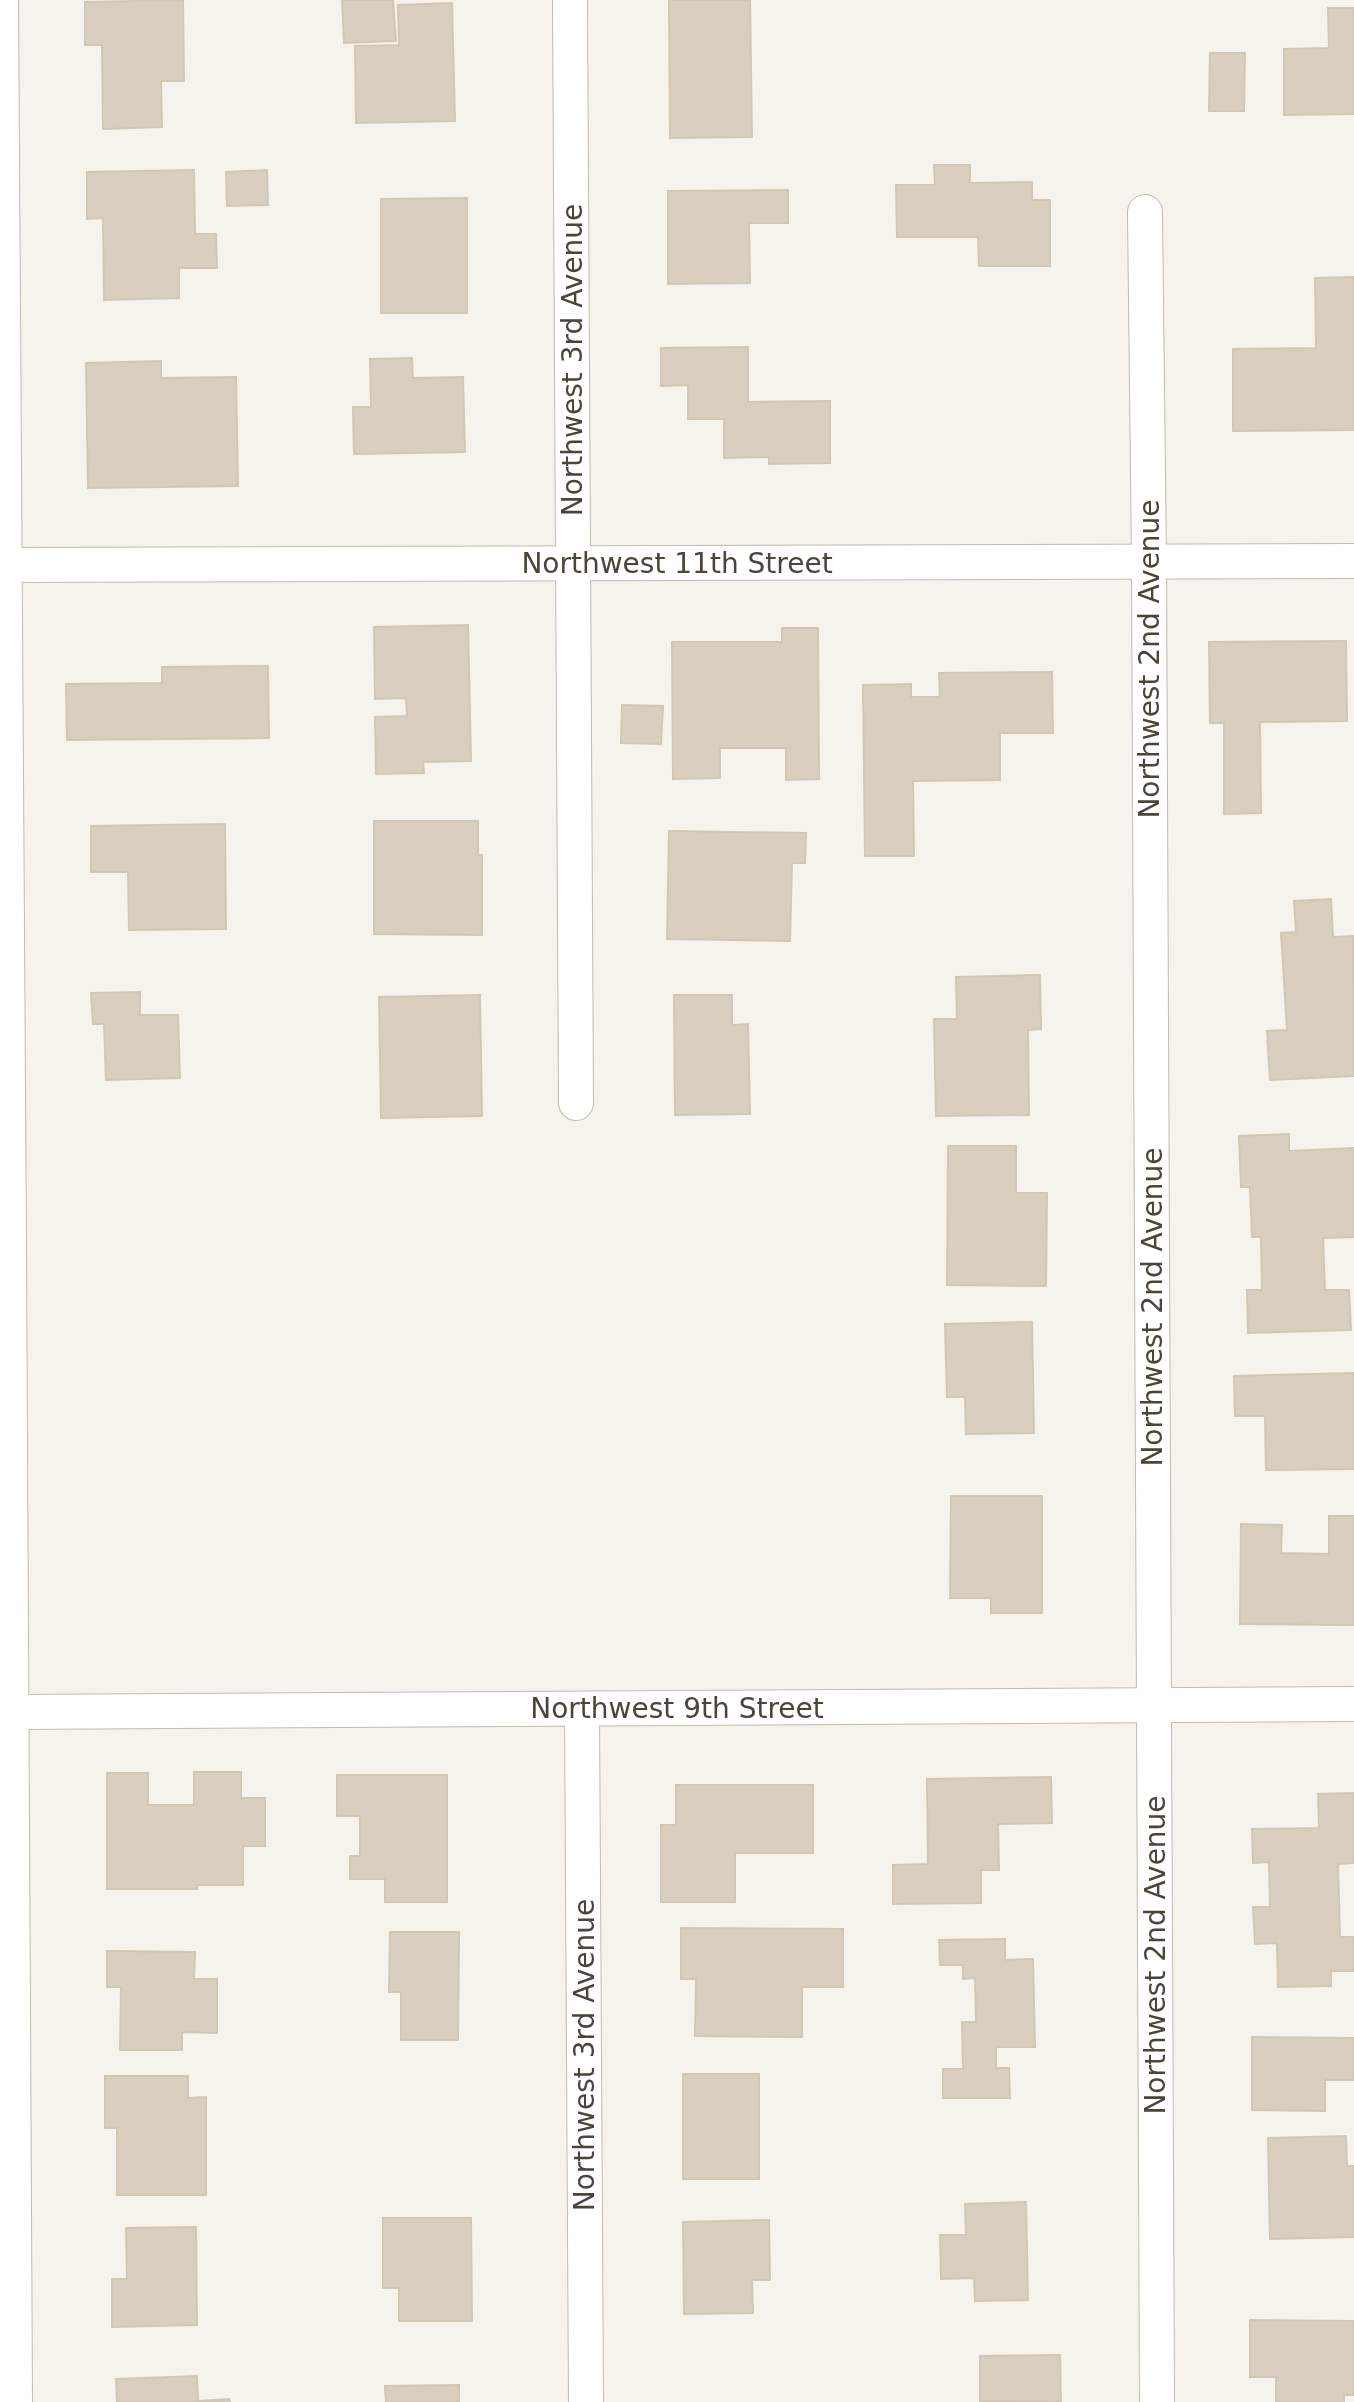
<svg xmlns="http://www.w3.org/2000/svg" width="1354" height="2402" font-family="'DejaVu Sans',sans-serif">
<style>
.building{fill:#d8cfc1;stroke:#d3c7b4;stroke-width:2}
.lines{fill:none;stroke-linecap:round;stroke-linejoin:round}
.minor-casing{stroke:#c2bbae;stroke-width:36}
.minor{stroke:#fff;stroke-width:34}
.labels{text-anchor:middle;stroke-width:6;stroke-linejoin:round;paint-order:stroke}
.street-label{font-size:28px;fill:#4b4439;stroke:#fff}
</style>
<rect width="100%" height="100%" fill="#f6f3ec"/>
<g class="building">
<path d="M183 0 184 81H161L162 127 103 129 102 45H85V2Z"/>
<path d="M342 0H393L396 41 344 43Z"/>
<path d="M669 0H750L752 137 670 138Z"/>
<path d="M452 3 455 121 356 123 355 46 399 45 398 5Z"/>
<path d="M1328 8H1354V114L1284 115V49L1329 48Z"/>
<path d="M1210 53H1245L1244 111H1209Z"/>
<path d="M934 165H970V183L1032 182V200H1050V266H979L978 237H897L896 185H935Z"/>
<path d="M194 170 195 234H216L217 268H179V298L104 300 103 218 87 219V172Z"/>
<path d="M267 170 268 205 227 206 226 172Z"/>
<path d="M788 190V223H749L750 283 668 284V191Z"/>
<path d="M467 198V313H381V199Z"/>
<path d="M1354 277V430L1233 431V349L1316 348 1315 278Z"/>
<path d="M748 347V402L830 401V463L769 464V457L724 458V419H688V385L661 386V348Z"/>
<path d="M412 358 413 378 463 377 465 452 354 454 353 407H371L370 359Z"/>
<path d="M161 361V378L236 377 238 486 88 488 86 363Z"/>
<path d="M468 625 471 761 423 762 424 773 376 774 375 717 407 716 406 698 375 699 374 627Z"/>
<path d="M782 628H818L819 779 786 780V748H720V778L673 779 672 642H782Z"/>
<path d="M1346 641 1347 721 1260 722 1261 813 1224 814V723H1210L1209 642Z"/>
<path d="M268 666 269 738 67 740 66 684 162 683V667Z"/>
<path d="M1052 672 1053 733H1000V780L913 781 914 856H865L863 685 911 684V697H940L939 673Z"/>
<path d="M622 705 663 706 661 744 621 743Z"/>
<path d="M374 821H478V855H482V935L374 934Z"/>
<path d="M225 824 226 929 129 930 128 872H91V826Z"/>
<path d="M669 831 806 833 805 863H792L790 941 667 939Z"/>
<path d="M1331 899 1333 937 1353 936 1354 1076 1270 1080 1267 1031 1287 1030 1281 933 1296 932 1294 901Z"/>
<path d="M1040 975 1041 1029 1028 1030 1029 1115 936 1116 934 1019H957L956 977Z"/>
<path d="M140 992V1015H178L180 1078 106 1080 104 1024H93L91 993Z"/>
<path d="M480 995 482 1116 381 1118 379 997Z"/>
<path d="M674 995H732V1025L748 1024 750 1114 675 1115Z"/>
<path d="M1289 1134V1151L1354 1148V1237L1323 1238 1325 1290H1349L1351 1330 1248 1333 1247 1290H1262L1261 1237H1252L1250 1187H1241L1239 1136Z"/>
<path d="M948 1146H1016V1193H1047L1046 1286 947 1285Z"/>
<path d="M1032 1322 1034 1433 966 1434 965 1397H947L945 1324Z"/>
<path d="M1354 1373V1469L1266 1470 1265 1416H1235L1234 1376Z"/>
<path d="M951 1496H1042V1613H991V1598H950Z"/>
<path d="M1329 1516H1354V1625L1240 1624 1241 1524 1282 1525 1281 1553 1329 1554Z"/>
<path d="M194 1772H241V1798H265V1846H243V1885H197V1889H107V1773H148V1805H194Z"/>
<path d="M337 1775H447V1902H385V1879H350V1856H360V1816H337Z"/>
<path d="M1051 1777 1052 1823 998 1824 999 1870H981V1903L893 1904V1865L928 1864 927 1779Z"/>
<path d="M676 1785H813V1853H735V1902H661V1825H676Z"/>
<path d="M1354 1793V1863L1338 1864 1340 1937H1354V1971H1331V1986L1278 1987 1277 1943 1255 1944 1253 1907H1270L1269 1862 1253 1863 1252 1829 1319 1828 1318 1794Z"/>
<path d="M681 1928 843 1929V1987H802V2037L695 2036 696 1979H681Z"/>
<path d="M390 1932H459L458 2040H401V1992H389Z"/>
<path d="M1005 1939V1960L1033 1959 1035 2047H996V2068H1009L1010 2098H943V2069H963L962 2022H976L975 1978 963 1979V1965H940L939 1940Z"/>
<path d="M107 1951 195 1952 194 1979H217V2033L182 2032V2050H120L121 1987H107Z"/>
<path d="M1252 2037 1354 2038V2080H1325V2111L1252 2110Z"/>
<rect x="683" y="2074" width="76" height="105"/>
<path d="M105 2076H188V2098L206 2097V2195H117V2128H105Z"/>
<path d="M1346 2136 1347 2166H1354V2237L1270 2239 1268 2138Z"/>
<path d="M1026 2202 1028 2300 975 2301 974 2278 941 2279 940 2235H966L965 2204Z"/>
<path d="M383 2218H471L472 2321H399V2288H383Z"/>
<path d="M769 2220 770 2280H752L753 2313 684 2314 683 2222Z"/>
<path d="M196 2227 197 2325 112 2327V2279H127L126 2228Z"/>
<path d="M1250 2320 1354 2321V2395H1344V2402H1276V2377H1250Z"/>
<path d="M1060 2355 1061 2402 980 2401V2356Z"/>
<path d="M197 2376 198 2401 229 2399 230 2402H117L116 2379Z"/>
<path d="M459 2385V2402H386L385 2386Z"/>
</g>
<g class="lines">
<g class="minor-casing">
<g id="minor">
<path d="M1 0C9 801 9 1601 15 2402"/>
<path d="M570 0 576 1103"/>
<path d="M1145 212 1149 561 1157 2402"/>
<path d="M0 565 1354 561"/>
<path d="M582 1709 586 2402"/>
<path d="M0 1714 10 1712 1354 1704"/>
</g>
</g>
<use href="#minor" class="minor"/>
</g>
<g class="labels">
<g class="street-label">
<text transform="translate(572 360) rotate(-90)" y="10">Northwest 3rd Avenue</text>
<text x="677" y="573">Northwest 11th Street</text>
<text transform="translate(1149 659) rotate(-90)" y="10">Northwest 2nd Avenue</text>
<text transform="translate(1152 1307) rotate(-90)" y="10">Northwest 2nd Avenue</text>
<text x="677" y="1718">Northwest 9th Street</text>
<text transform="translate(1155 1955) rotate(-90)" y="10">Northwest 2nd Avenue</text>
<text transform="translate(584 2055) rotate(-90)" y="10">Northwest 3rd Avenue</text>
</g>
</g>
</svg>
